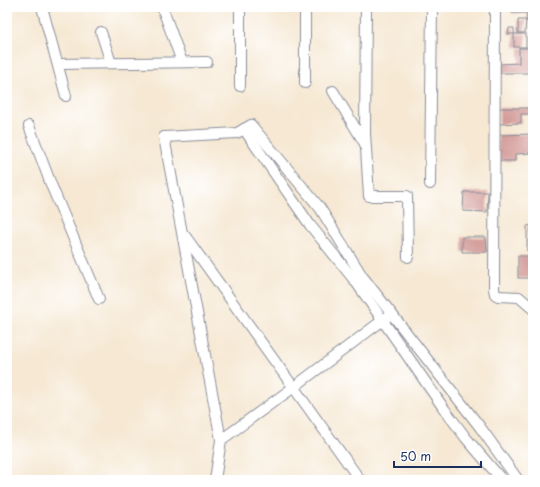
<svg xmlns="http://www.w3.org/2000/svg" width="540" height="487" font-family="'Playpen Sans',sans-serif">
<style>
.building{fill:#d49e9b}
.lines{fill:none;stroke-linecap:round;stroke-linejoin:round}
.minor-casing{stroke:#888c98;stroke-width:12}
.minor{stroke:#fff;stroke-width:10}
</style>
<rect width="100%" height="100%" fill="#fff"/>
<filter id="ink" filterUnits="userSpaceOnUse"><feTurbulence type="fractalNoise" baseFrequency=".025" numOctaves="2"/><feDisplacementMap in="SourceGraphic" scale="8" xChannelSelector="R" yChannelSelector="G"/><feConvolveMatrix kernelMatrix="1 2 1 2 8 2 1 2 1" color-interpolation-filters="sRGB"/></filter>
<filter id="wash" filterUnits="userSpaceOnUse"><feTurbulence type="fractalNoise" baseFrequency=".012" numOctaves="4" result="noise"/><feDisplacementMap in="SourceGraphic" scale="16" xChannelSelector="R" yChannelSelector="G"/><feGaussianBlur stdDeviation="0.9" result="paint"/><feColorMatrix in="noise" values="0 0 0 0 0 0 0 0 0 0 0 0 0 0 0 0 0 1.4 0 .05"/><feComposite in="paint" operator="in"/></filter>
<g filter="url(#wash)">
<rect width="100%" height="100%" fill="#f6e8d3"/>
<g id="blocks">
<g class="building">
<rect x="512" y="7" width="13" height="6"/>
<rect x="527" y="7" width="6" height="14"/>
<path d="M518 20H526L525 33H518Z"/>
<path d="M509 28H514V34H508Z"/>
<rect x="514" y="34" width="12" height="13"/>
<path d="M519 48H533V73H500V64L519 63Z"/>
<rect x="532" y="103" width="1" height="20"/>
<path d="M499 108H530V114H521V123L499 124Z"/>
<path d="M533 134V153L515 154V161H498V135Z"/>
<path d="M464 192H488L487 212 463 211Z"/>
<path d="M533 225V251H527V226Z"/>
<path d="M462 237H486L487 252H462Z"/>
<rect x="518" y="256" width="12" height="22"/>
</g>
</g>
</g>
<g filter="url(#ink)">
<use href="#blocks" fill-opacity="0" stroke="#888c98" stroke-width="1"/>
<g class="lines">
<g class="minor-casing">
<g id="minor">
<path d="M42 7 66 96"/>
<path d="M162 7 182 62"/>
<path d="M240 7V86"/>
<path d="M366 7 365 133 369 196H407L408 257"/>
<path d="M495 7 494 289 495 294 498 296 519 297 533 309"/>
<path d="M101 32 111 63"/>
<path d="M58 64 207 62"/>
<path d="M305 83V7"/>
<path d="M333 91 365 144"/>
<path d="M29 126 52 187 99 299"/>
<path d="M244 129 310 225 356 282 445 410 466 438 502 480"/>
<path d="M430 184 432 7"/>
<path d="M185 236 360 480"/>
<path d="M221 440 164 137 237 133 251 125 320 208 362 276 480 427 518 480"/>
<path d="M215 480 221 440 294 387 387 317"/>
</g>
</g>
<use href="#minor" class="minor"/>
</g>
</g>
<rect width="540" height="487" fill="none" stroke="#fff" stroke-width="24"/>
<path d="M394 461v6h87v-6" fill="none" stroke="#1b2f5e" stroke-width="2"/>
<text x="400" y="461" font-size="12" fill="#1b2f5e" stroke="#ffffff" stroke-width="3" paint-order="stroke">50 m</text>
</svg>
